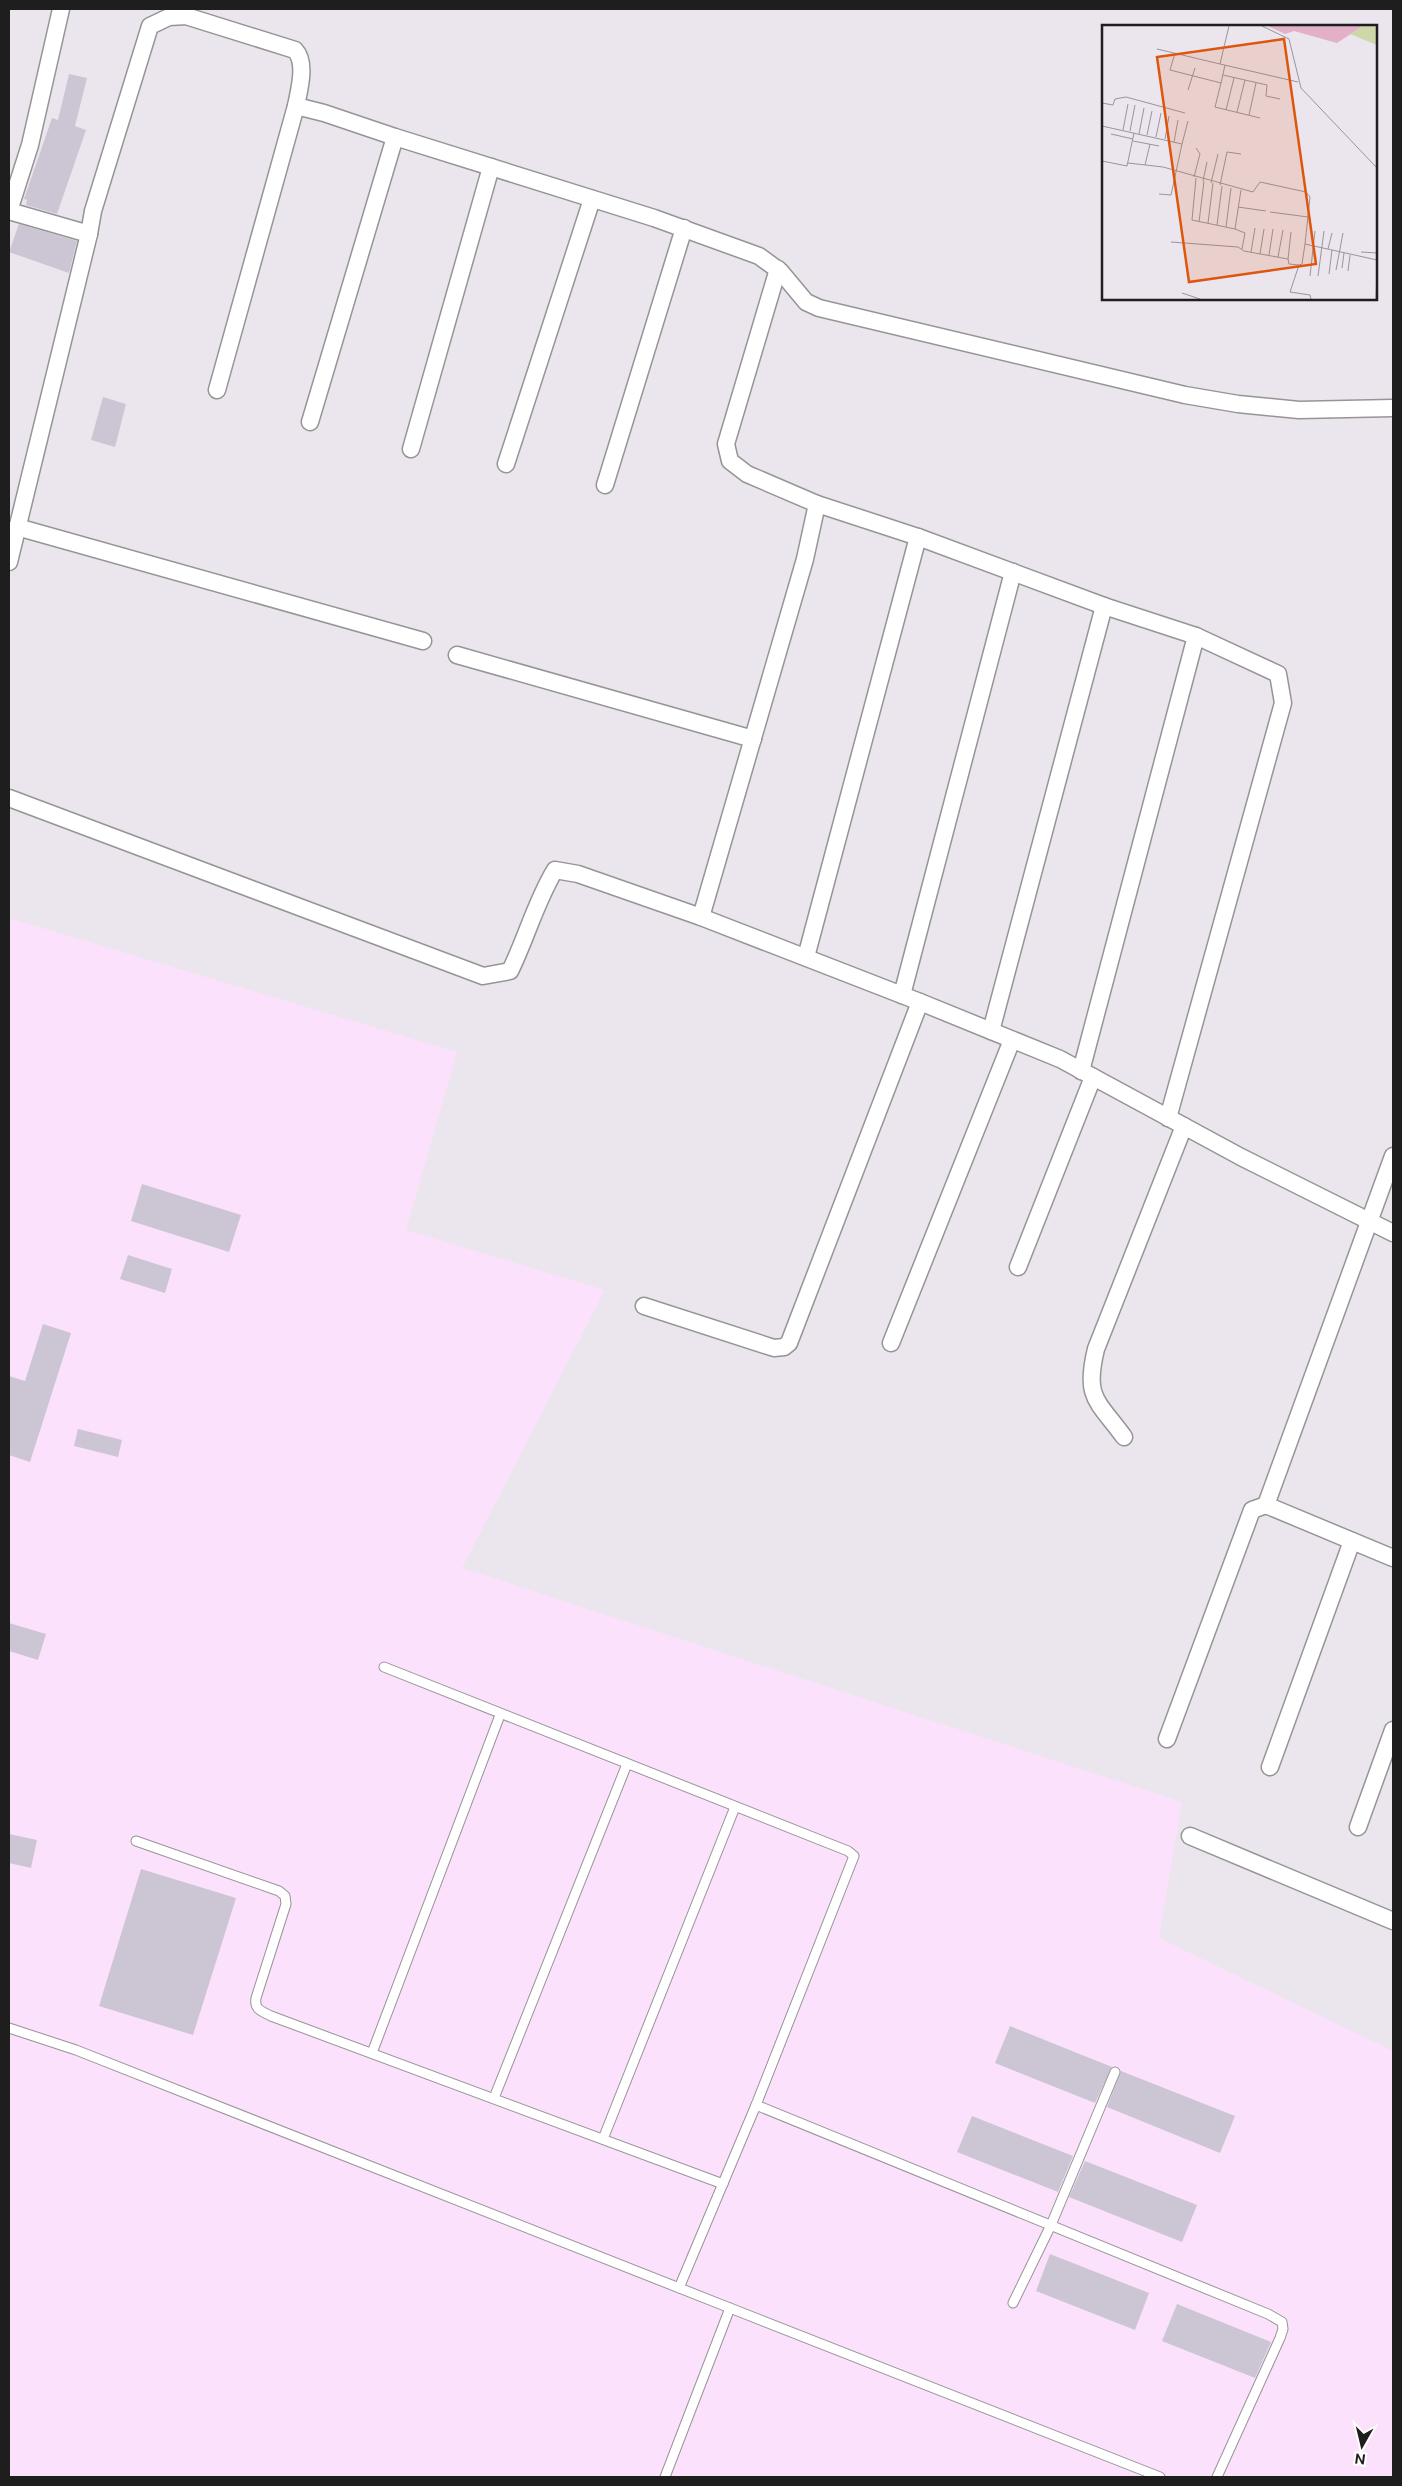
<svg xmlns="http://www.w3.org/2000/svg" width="1402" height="2486" font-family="'Public Sans',sans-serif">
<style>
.education{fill:#fbe1fc}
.building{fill:#ccc6d4}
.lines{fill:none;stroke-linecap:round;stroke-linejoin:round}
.lane-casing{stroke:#959595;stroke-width:11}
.street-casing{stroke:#959595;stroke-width:19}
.lane{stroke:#fff;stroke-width:9}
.street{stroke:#fff;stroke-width:16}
.inset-road{fill:none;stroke:#99959b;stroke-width:1}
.view{fill:#de560d;fill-opacity:0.15;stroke:#de560d;stroke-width:2.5}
.inset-edge{fill:none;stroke:#1e1e1e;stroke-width:2.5}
</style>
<rect width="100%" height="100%" fill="#ebe5ee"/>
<path class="education" d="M9 918 457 1052 406 1230 605 1290 462 1568 1182 1802 1159 1938 1393 2051V2477H9Z"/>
<g class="building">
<path d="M69 74 87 78 75 126 86 130 57 214 26 205 27 200 24 199 52 118 58 120Z"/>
<path d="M19 224 77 241 69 273 9 252Z"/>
<path d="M103 397 126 404 115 447 91 440Z"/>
<path d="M142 1184 241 1215 229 1252 131 1221Z"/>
<path d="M128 1255 172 1269 165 1293 120 1279Z"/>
<path d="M43 1324 71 1333 30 1462 9 1455V1376L25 1381Z"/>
<path d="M78 1429 122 1440 118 1457 74 1446Z"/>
<path d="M9 1623 46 1634 38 1660 9 1651Z"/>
<path d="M9 1834 37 1840 31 1868 9 1863Z"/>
<path d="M141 1869 236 1898 193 2035 99 2006Z"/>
<path d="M1010 2026 1112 2067 1095 2103 995 2063Z"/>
<path d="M1121 2071 1235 2116 1220 2153 1107 2107Z"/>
<path d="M972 2116 1073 2156 1058 2192 957 2152Z"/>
<path d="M1085 2161 1197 2205 1182 2242 1069 2197Z"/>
<path d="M1050 2254 1149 2293 1135 2330 1036 2291Z"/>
<path d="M1177 2304 1271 2342 1255 2378 1162 2341Z"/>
</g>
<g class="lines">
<g class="lane-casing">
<g id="lane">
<path d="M384 1667 848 1851 854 1856 756 2105"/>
<path d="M136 1841 279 1891 285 1896 286 1904 256 1998C254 2010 262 2011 271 2016L723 2184"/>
<path d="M9 2028 76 2050 730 2308"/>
<path d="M372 2053 500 1715"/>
<path d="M494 2098 627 1764"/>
<path d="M603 2139 735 1807"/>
<path d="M679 2288 756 2105 1268 2314 1282 2322 1283 2329 1280 2338 1217 2477"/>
<path d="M1013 2303 1051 2225 1115 2072"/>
<path d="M665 2477 730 2308 1160 2477"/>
</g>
</g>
<g class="street-casing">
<g id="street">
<path d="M9 211 89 234 93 211 150 26 169 17 186 16 295 50C307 63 299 90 296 106L324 113 395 137 654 218 759 256 781 272 806 302 819 308 1185 395 1238 404 1299 410 1393 408"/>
<path d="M9 211 30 145 61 9"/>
<path d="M217 390 296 106"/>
<path d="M310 422 395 137"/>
<path d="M411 449 491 167"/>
<path d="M506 464 592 199"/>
<path d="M605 485 684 228"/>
<path d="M817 504 918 537 1104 606 1196 636 1278 674 1283 703 1168 1118"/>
<path d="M17 527 423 641"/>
<path d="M9 562 89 234"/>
<path d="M457 655 753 739"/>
<path d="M9 798 483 976 510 971C526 939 536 901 555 870L578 874 701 917 920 1002 1060 1059 1241 1157 1393 1233"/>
<path d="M701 917 805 559 817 504 747 474 730 461 726 444 778 269"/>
<path d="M806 957 918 537"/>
<path d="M902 995 1013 572"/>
<path d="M991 1031 1104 606"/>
<path d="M1081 1071 1196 636"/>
<path d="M1393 1156 1266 1505 1393 1558"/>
<path d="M1018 1267 1093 1077"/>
<path d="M644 1306 774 1348 784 1347 789 1343 920 1002"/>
<path d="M891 1343 1012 1040"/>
<path d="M1124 1437C1097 1400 1084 1398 1096 1349L1184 1126"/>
<path d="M1167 1739 1252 1510 1266 1505"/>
<path d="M1270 1767 1352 1541"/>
<path d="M1358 1827 1393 1730"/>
<path d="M1190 1836 1393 1921"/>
</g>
</g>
<use href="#lane" class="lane"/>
<use href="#street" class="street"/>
</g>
<g transform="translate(1102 25)">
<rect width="275" height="275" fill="#ebe5ee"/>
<path d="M166 1H261L235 18 192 6 183 9Z" fill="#e3b0ca"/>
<path d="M261 1H275V20L248 9Z" fill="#ced7aa"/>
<path class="inset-road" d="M160 1 187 14 199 63 275 143M55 24 118 39 127 1M73 28 68 45 119 58 123 40M118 39 196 57M121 50 165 60 164 71 178 74M119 58 113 82 158 93M86 65 93 43M0 78 11 80 13 74 24 72 83 88M124 85 132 53M135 87 143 55M147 90 154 58M0 101 80 119 69 170 57 169M21 105 26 79M28 106 33 80M9 109 31 114M37 109 42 83M45 110 50 86M54 112 59 88M63 114 67 91M31 116 57 121M72 117 76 95M80 119 86 96M0 136 25 141 32 108M26 138 61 142 151 167 158 157 204 167 208 172 203 219M43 140 48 119M92 152 98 129 94 123M94 153 90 195 133 204M101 156 105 137M109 158 116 129M118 160 125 127 139 129M139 165 133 204 143 208 140 224M136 182 164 186M168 187 206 192M97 197 102 156M106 198 111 158M115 200 120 161M124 202 129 163M69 217 136 222 142 226 186 234 187 239 197 240 200 239 203 219 275 235M226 224 230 208M149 227 153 203M259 227 275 228M158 229 162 204M167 230 171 204M176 232 181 205M186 234 189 207M197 240 188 267 208 270 209 274M240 243 242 228M234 245 241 208M246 246 248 230M227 249 230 225M208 251 213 206M216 251 222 206M80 268 98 274M274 274 275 244"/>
<path class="view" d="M182 14 214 239 87 257 55 32Z"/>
<rect width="275" height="275" class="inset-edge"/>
</g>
<rect width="1402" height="2486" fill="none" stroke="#1e1e1e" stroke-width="20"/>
<g transform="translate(1362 2446) rotate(188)" stroke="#ffffff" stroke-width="4" paint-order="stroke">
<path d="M0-4L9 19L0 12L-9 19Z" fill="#1e1e1e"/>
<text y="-8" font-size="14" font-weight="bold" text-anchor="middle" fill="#1e1e1e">N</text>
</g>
</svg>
